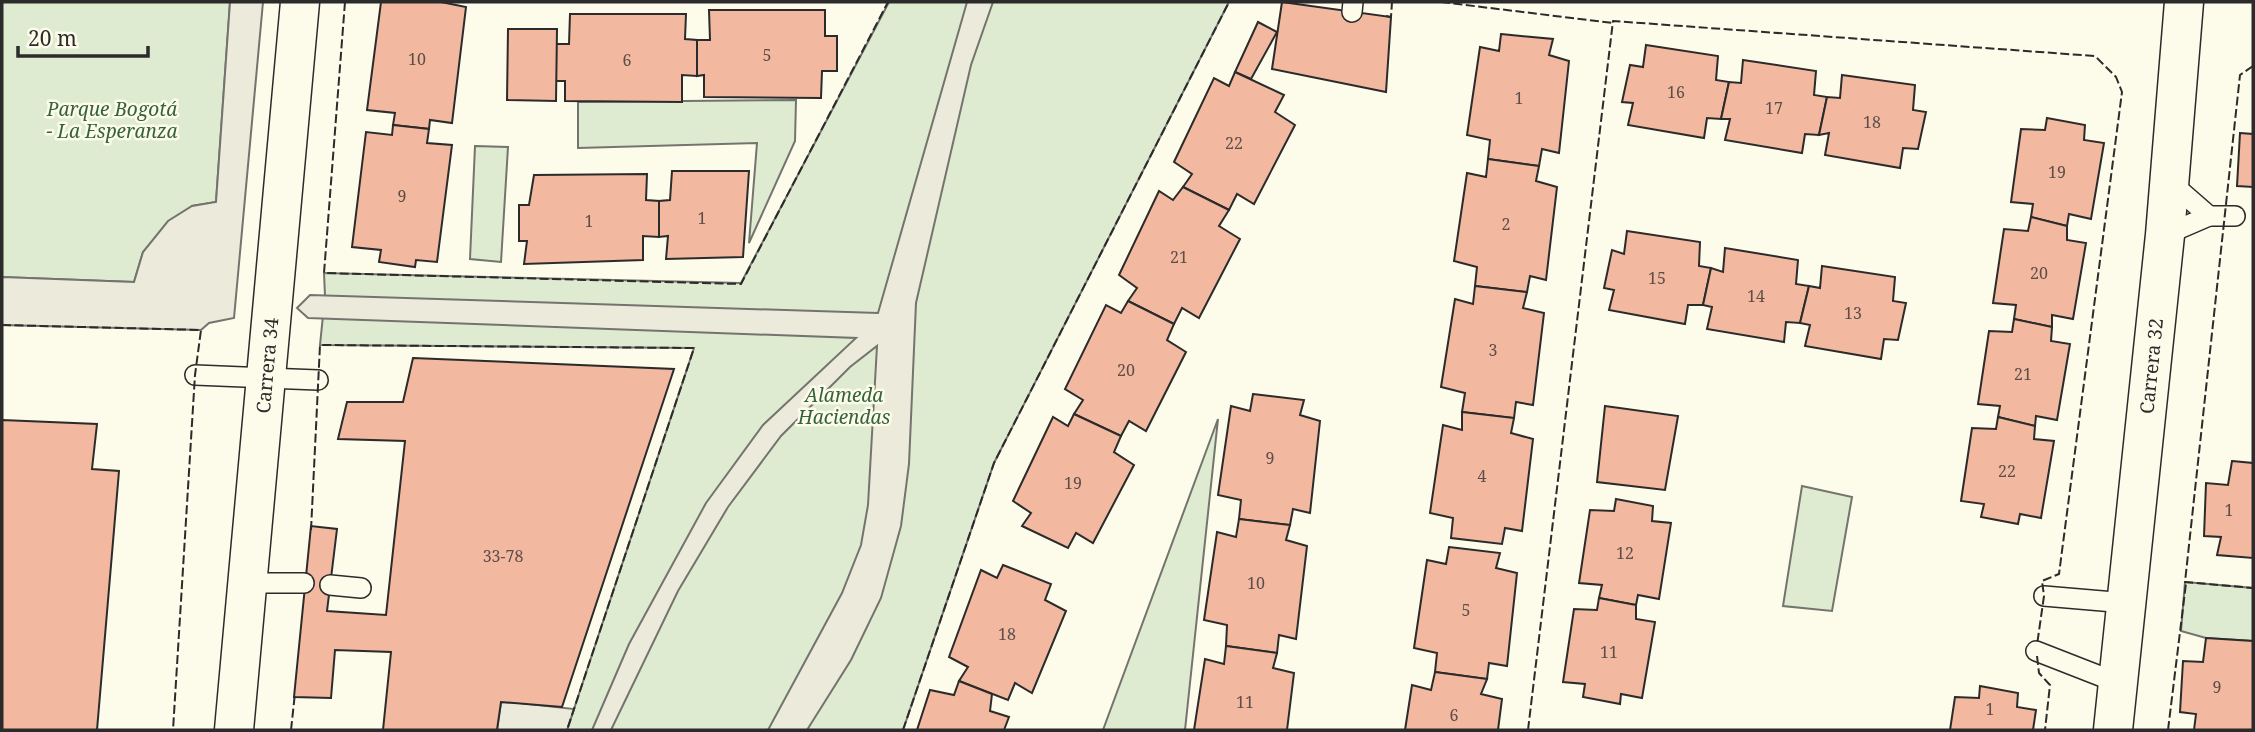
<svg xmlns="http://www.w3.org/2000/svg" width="2255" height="732" font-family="'Noto Serif',serif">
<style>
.green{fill:#deebd1;stroke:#74746e;stroke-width:2}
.parking{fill:#eceadb;stroke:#74746e;stroke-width:2}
.building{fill:#f2b8a0;stroke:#2b2b2b;stroke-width:2}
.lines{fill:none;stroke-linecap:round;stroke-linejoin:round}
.service-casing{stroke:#2b2b2b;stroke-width:22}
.minor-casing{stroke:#2b2b2b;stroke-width:41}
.service{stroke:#fdfbea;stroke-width:19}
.minor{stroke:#fdfbea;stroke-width:38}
.fence{stroke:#2b2b2b;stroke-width:2;stroke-dasharray:9 3.5;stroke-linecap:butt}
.labels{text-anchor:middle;stroke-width:5;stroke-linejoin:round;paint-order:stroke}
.number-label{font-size:16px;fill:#5d4e48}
.park-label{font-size:19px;font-style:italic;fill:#34623c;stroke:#fdfbea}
.street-label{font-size:19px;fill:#2b2b2b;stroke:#fdfbea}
</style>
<rect width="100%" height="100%" fill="#fdfbea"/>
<g class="green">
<path d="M2 2H230L216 202 192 206 143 252 134 282 2 277Z"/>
<path d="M889 2H1229L994 463 903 730H567L694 348 320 345 325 296 324 273 741 283Z"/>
<path d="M796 100 795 141 749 243 757 143 578 148V102Z"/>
<path d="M475 146 508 147 501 262 470 259Z"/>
<path d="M1218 419 1185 730H1103Z"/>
<path d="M1802 486 1852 497 1832 611 1783 606Z"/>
<path d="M2185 582 2253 588V641L2206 638 2181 631Z"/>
</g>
<g class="parking">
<path d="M230 2H263L234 318 209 323 201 330 2 325V277L134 282 143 252 168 221 192 206 216 202Z"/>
<path d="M967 2H993L971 65 916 303 909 464 901 526 881 598 851 660 807 730H768L842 593 861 545 868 505 877 346 850 367 781 436 728 507 678 591 611 730H592L629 644 706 503 763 425 856 338 308 318 297 308 310 295 878 313Z"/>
<path d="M501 702 520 703 574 709 567 730H497Z"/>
</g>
<g class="building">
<path d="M381 2H441L466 7 452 123 430 120 429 129 393 125 395 113 367 110Z"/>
<path d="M1282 2 1391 17 1386 92 1272 69Z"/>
<path d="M709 10H825V36H837V71H822L821 98 704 97V75L697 76V40H710Z"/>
<path d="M570 14H686L685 39 697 40V76L682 75V102L565 101V81H556V44H569Z"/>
<path d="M1258 22 1277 32 1251 79 1235 72Z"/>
<path d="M508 29H557L556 101 507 100Z"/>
<path d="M1501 34 1553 39 1549 55 1569 61 1559 153 1542 149 1539 166 1488 159 1490 140 1467 135 1480 47 1499 51Z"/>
<path d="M1646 45 1718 56 1716 80 1729 82 1721 119 1707 118 1704 138 1628 125 1633 103 1622 102 1630 65 1643 67Z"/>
<path d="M1743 60 1816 71 1814 95 1827 97 1819 135 1805 134 1802 153 1725 140 1730 119H1721L1729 82 1741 83Z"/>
<path d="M1235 72 1284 95 1275 112 1295 125 1254 204 1237 194 1229 210 1183 187 1192 174 1174 162 1214 78 1229 86Z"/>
<path d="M1842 75 1915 85 1913 110 1926 112 1918 149 1903 148 1900 168 1825 155 1829 133 1819 135 1827 97 1840 98Z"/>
<path d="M2047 118 2085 125 2084 140 2104 143 2091 219 2069 214 2067 226 2031 217 2033 204 2011 202 2021 129 2045 130Z"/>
<path d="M393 125 429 129 427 143 452 145 437 262 416 260 415 267 379 262 381 250 352 247 366 132 392 135Z"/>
<path d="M2240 133 2253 134V187L2237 186Z"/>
<path d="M1488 159 1539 166 1536 181 1557 187 1546 280 1530 276 1527 292 1475 286 1477 267 1454 261 1467 173 1486 177Z"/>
<path d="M672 171H749L743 257 666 259 668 236 659 237V201L670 200Z"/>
<path d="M647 174 646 200 659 201V237L643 236V260L524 264 527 241H519V205H529L534 175Z"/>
<path d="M1183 187 1229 210 1219 226 1240 239 1199 318 1182 308 1174 324 1128 301 1137 288 1119 275 1159 191 1173 200Z"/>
<path d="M2031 217 2067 226V240L2086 243 2073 319 2052 315V327L2014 319 2016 305 1993 303 2004 229 2028 231Z"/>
<path d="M1627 231 1700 242 1699 266 1711 268 1703 305H1688L1685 324 1609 310 1614 290 1604 288 1612 250 1624 254Z"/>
<path d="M1725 248 1798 260 1796 284 1809 286 1800 323 1786 322 1784 342 1707 329 1712 307 1703 305 1711 268 1723 272Z"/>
<path d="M1822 266 1895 277 1893 301 1906 303 1898 340 1884 339 1881 359 1805 346 1810 325 1800 323 1809 286 1820 288Z"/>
<path d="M1475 286 1527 292 1523 308 1544 313 1533 405 1516 402 1514 418 1462 412 1465 393 1441 387 1455 299 1473 304Z"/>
<path d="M1128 301 1174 324 1167 340 1186 352 1146 431 1129 421 1121 436 1074 414 1083 400 1065 389 1106 305 1121 313Z"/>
<path d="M2014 319 2052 327 2051 341 2070 344 2057 420 2036 416 2035 426 1998 417 2000 406 1978 404 1989 331 2012 332Z"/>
<path d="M413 358 674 369 562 707 501 702 497 730H383L391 652 335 650 331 698 294 697 311 526 337 529 327 611 386 615 405 441 338 439 347 402H403Z"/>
<path d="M1253 394 1304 400 1300 415 1320 421 1310 513 1293 509 1290 525 1239 519 1241 500 1218 495 1231 406 1250 411Z"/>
<path d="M1605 406 1678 416 1665 490 1597 482Z"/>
<path d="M1462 412 1514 418 1511 433 1533 439 1522 531 1505 528 1502 544 1451 538 1453 518 1430 513 1443 425 1462 430Z"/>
<path d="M1074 414 1121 436 1114 452 1134 465 1093 543 1076 533 1068 548 1022 526 1031 513 1013 501 1053 417 1068 426Z"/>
<path d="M1998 417 2035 426 2034 439 2054 441 2041 518 2020 514 2018 524 1981 517 1984 504 1961 501 1972 428 1996 429Z"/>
<path d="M2 420 97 424 92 469 119 471 97 730H2Z"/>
<path d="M2232 461 2253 463V558L2217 555 2221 537 2204 536 2206 483 2228 485Z"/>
<path d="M1616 499 1653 506 1652 521 1671 523 1659 599 1638 595 1636 605 1599 598 1602 585 1579 583 1590 510 1614 511Z"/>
<path d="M1239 519 1290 525 1286 540 1307 546 1296 639 1279 635 1277 653 1226 646 1227 625 1204 620 1217 532 1236 537Z"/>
<path d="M1449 547 1500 553 1496 568 1517 573 1507 666 1489 663 1487 679 1435 672 1437 653 1414 648 1427 560 1446 564Z"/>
<path d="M1003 565 1051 584 1045 600 1066 611 1032 693 1015 683 1008 700 959 681 968 667 949 657 981 570 997 578Z"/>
<path d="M1599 598 1636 605V619L1655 622 1642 698 1621 694 1620 704 1583 697 1585 684 1563 682 1574 609 1597 610Z"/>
<path d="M2206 638 2253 641V730H2194L2196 714 2180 712 2183 661 2203 662Z"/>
<path d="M1226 646 1277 653 1273 668 1294 673 1287 730H1194L1205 659 1224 664Z"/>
<path d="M1435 672 1487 679 1481 694 1502 699 1498 730H1405L1412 685 1431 690Z"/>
<path d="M959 681 992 694 990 711 1009 717 1004 730H917L930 690 954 695Z"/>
<path d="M1980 686 2018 693 2017 707 2036 710 2033 730H1950L1955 697 1979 698Z"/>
</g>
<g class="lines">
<g class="service-casing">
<g id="service">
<path d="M1352 12 1353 2"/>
<path d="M2209 216H2235"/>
<path d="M2165 235 2209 216 2170 182"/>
<path d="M195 375 318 380"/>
<path d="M247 583H304"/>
<path d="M330 585 361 588"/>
<path d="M2044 596 2126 603"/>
<path d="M2036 651 2118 683"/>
</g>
</g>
<g class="minor-casing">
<g id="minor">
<path id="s1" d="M234 730 300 2"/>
<path id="s2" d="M2113 730 2165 235 2184 2"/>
</g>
</g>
<use href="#service" class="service"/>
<use href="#minor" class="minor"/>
<g class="fence">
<path d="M345 2 324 273 741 284 888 2"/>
<path d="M1441 2 1613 23"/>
<path d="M1386 16 1391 17 1392 2"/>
<path d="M2253 66 2240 75 2185 582 2253 588"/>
<path d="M2 325 201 330 195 375 173 730"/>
<path d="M311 530 320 345 694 348 567 730"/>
<path d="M2037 656 2039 673 2050 685 2045 730"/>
<path d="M291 730 295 693"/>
<path d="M903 730 994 463 1229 2"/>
<path d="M1528 730 1613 21 2095 56 2116 77 2122 92 2059 574 2042 581 2044 596 2037 645"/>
<path d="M2168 730 2186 583"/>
</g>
</g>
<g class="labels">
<g class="number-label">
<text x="767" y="61">5</text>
<text x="417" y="65">10</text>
<text x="627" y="66">6</text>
<text x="1676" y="98">16</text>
<text x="1519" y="104">1</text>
<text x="1774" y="114">17</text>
<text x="1872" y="128">18</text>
<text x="1234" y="149">22</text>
<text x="2057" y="178">19</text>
<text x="402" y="202">9</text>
<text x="702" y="224">1</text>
<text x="589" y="227">1</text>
<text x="1506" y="230">2</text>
<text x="1179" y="263">21</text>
<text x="2039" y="279">20</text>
<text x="1657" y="284">15</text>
<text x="1756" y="302">14</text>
<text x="1853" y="319">13</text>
<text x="1493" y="356">3</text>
<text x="1126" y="376">20</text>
<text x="2023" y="380">21</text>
<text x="1270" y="464">9</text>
<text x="2007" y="477">22</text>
<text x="1482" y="482">4</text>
<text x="1073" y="489">19</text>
<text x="2229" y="516">1</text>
<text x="1625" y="559">12</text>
<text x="503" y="562">33-78</text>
<text x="1256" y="589">10</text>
<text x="1466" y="616">5</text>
<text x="1007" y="640">18</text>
<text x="1609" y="658">11</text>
<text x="2217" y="693">9</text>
<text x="1245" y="708">11</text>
<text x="1990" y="715">1</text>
<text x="1454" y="721">6</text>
</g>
<g class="park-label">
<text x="112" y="116">Parque Bogotá<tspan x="112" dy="22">- La Esperanza</tspan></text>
<text x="844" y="402">Alameda<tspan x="844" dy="22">Haciendas</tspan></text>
</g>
<g class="street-label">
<text dy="7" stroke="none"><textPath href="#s1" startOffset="366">Carrera 34</textPath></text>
<text dy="7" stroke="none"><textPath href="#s2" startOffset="366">Carrera 32</textPath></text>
</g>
</g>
<rect width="2255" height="732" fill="none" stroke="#2b2b2b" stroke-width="7"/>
<path d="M18 46v10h130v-10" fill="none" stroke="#2b2b2b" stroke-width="3.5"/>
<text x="28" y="46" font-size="21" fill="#2b2b2b" stroke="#fdfbea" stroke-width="5" paint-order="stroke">20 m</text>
</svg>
